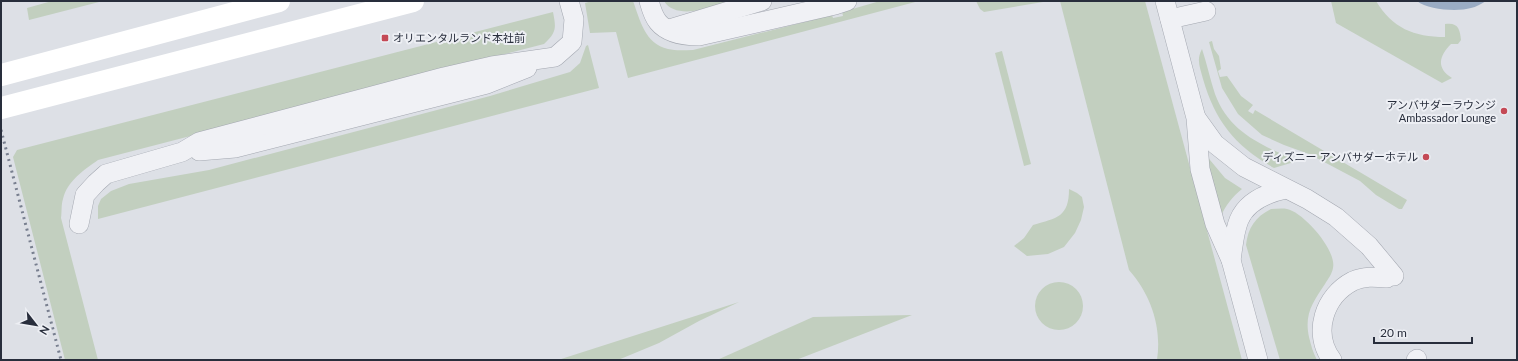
<svg xmlns="http://www.w3.org/2000/svg" width="1518" height="361" font-family="Lato,'Noto Sans JP',sans-serif">
<style>
.green{fill:#c2cfbf}
.water{fill:#9aacc4}
.lines{fill:none;stroke-linecap:round;stroke-linejoin:round}
.lane-casing{stroke:#a3a7b0;stroke-width:20}
.lane{stroke:#f0f1f5;stroke-width:19}
.secondary{stroke:#fff;stroke-width:22}
.rail{stroke:#787f8f;stroke-width:3;stroke-dasharray:2 4;stroke-linecap:butt}
.poi-dot{fill:#c44955;stroke:#edeff4;stroke-width:1.5}
.labels{text-anchor:middle;stroke-width:4;stroke-linejoin:round;paint-order:stroke}
.poi-label{font-size:11px;fill:#282e3c;stroke:#edeff4;text-anchor:end}
</style>
<rect width="100%" height="100%" fill="#dde0e6"/>
<g class="green">
<path d="M52 1H103L29 20 27 8Z"/>
<path d="M592 1H633C640 20 645 44 668 49 676 51 685 50 693 50L832 15 833 18 843 16 842 12 880 1H919L628 78 616 32 590 33 585 3Z"/>
<path d="M664 1H732C714 7 676 21 664 1Z"/>
<path d="M976 1H1043V2L984 12 980 9Z"/>
<path d="M1060 1H1145L1242 360H1157C1162 327 1151 295 1129 270Z"/>
<path d="M1331 1H1376C1392 28 1414 37 1445 37V24C1458 22 1460 29 1461 40L1458 44H1451C1439 56 1436 68 1452 78L1442 83 1336 23Z"/>
<path d="M553 12C556 28 557 32 544 44L98 160C84 170 67 181 63 199 61 205 62 212 61 218L98 360H65L13 157 17 150Z"/>
<path d="M1212 41 1214 49 1219 56 1221 69 1218 71 1220 77 1227 76 1241 96 1253 105 1248 111 1253 114 1255 110 1407 200 1402 209H1399L1376 195 1360 181 1309 154 1284 145 1262 135 1238 114 1222 88 1209 42Z"/>
<path d="M588 45 599 88 98 219V206L101 199 111 191 129 184 209 170 490 96 570 72 580 63 586 46Z"/>
<path d="M1202 49C1207 64 1210 79 1215 94 1229 132 1261 145 1296 160L1294 162 1274 168C1235 146 1215 121 1203 79 1200 67 1196 60 1202 49Z"/>
<path d="M1002 51 1031 164 1024 166 995 53Z"/>
<path d="M1205 154 1225 178 1242 189C1232 197 1226 205 1221 216Z"/>
<path d="M1069 189 1077 193 1082 197 1084 207 1081 220 1075 233 1064 247 1048 254 1027 256 1014 246 1024 238 1033 225C1057 218 1069 217 1069 189Z"/>
<path d="M1271 209C1276 209 1282 208 1287 209 1303 212 1337 250 1333 268 1332 274 1328 279 1325 284 1313 302 1304 314 1309 337 1311 345 1313 353 1317 360H1280L1246 245C1248 228 1255 217 1271 209Z"/>
<circle cx="1059" cy="306" r="24"/>
<path d="M739 302 699 321 659 343 618 360H558Z"/>
<path d="M912 315 796 360H717L813 317Z"/>
</g>
<path class="water" d="M1417 1H1486C1481 4 1476 7 1471 8 1458 12 1428 10 1417 1Z"/>
<g class="lines">
<g class="lane-casing">
<g id="lane">
<path d="M649 1C651 8 653 16 658 22 667 33 685 36 699 36L835 5 847 1"/>
<path d="M1165 1 1196 118 1200 169 1215 224 1231 260 1258 360"/>
<path d="M1170 19 1206 11"/>
<path d="M669 29 762 1"/>
<path d="M1197 119 1215 144 1244 167 1307 199 1336 217 1369 246 1394 276"/>
<path d="M199 151 235 148 487 84 527 68"/>
<path d="M79 224 85 195 96 183 106 174 182 152 199 142 444 77 492 66 555 57 572 42 574 19 569 1"/>
<path d="M1231 260C1233 248 1234 232 1239 220 1247 201 1267 193 1286 189"/>
<path d="M1332 360C1312 333 1324 296 1353 281 1364 276 1375 277 1387 278"/>
<path d="M1416 360 1417 359"/>
</g>
</g>
<use href="#lane" class="lane"/>
<g class="secondary">
<path d="M1 75 279 1"/>
<path d="M1 108 413 1"/>
</g>
<path class="rail" d="M1 130 61 360"/>
</g>
<g class="poi-dot">
<rect x="381" y="34" width="8" height="8" rx="2"/>
<circle cx="1504" cy="111" r="4"/>
<circle cx="1426" cy="157" r="4"/>
</g>
<g class="labels">
<g class="poi-label">
<text x="393" y="42" text-anchor="start">オリエンタルランド本社前</text>
<text x="1496" y="109">アンバサダーラウンジ<tspan x="1496" dy="13">Ambassador Lounge</tspan></text>
<text x="1418" y="161">ディズニー アンバサダーホテル</text>
</g>
</g>
<rect width="1518" height="361" fill="none" stroke="#282e3c" stroke-width="4"/>
<g transform="translate(36 325) rotate(121)" stroke="#edeff4" stroke-width="3" paint-order="stroke">
<path d="M0-3L7 15L0 10L-7 15Z" fill="#282e3c"/>
<text y="-6" font-size="11" font-weight="bold" text-anchor="middle" fill="#282e3c">N</text>
</g>
<path d="M1374 337v6h98v-6" fill="none" stroke="#282e3c" stroke-width="2"/>
<text x="1380" y="337" font-size="12" fill="#282e3c" stroke="#edeff4" stroke-width="3" paint-order="stroke">20 m</text>
</svg>
